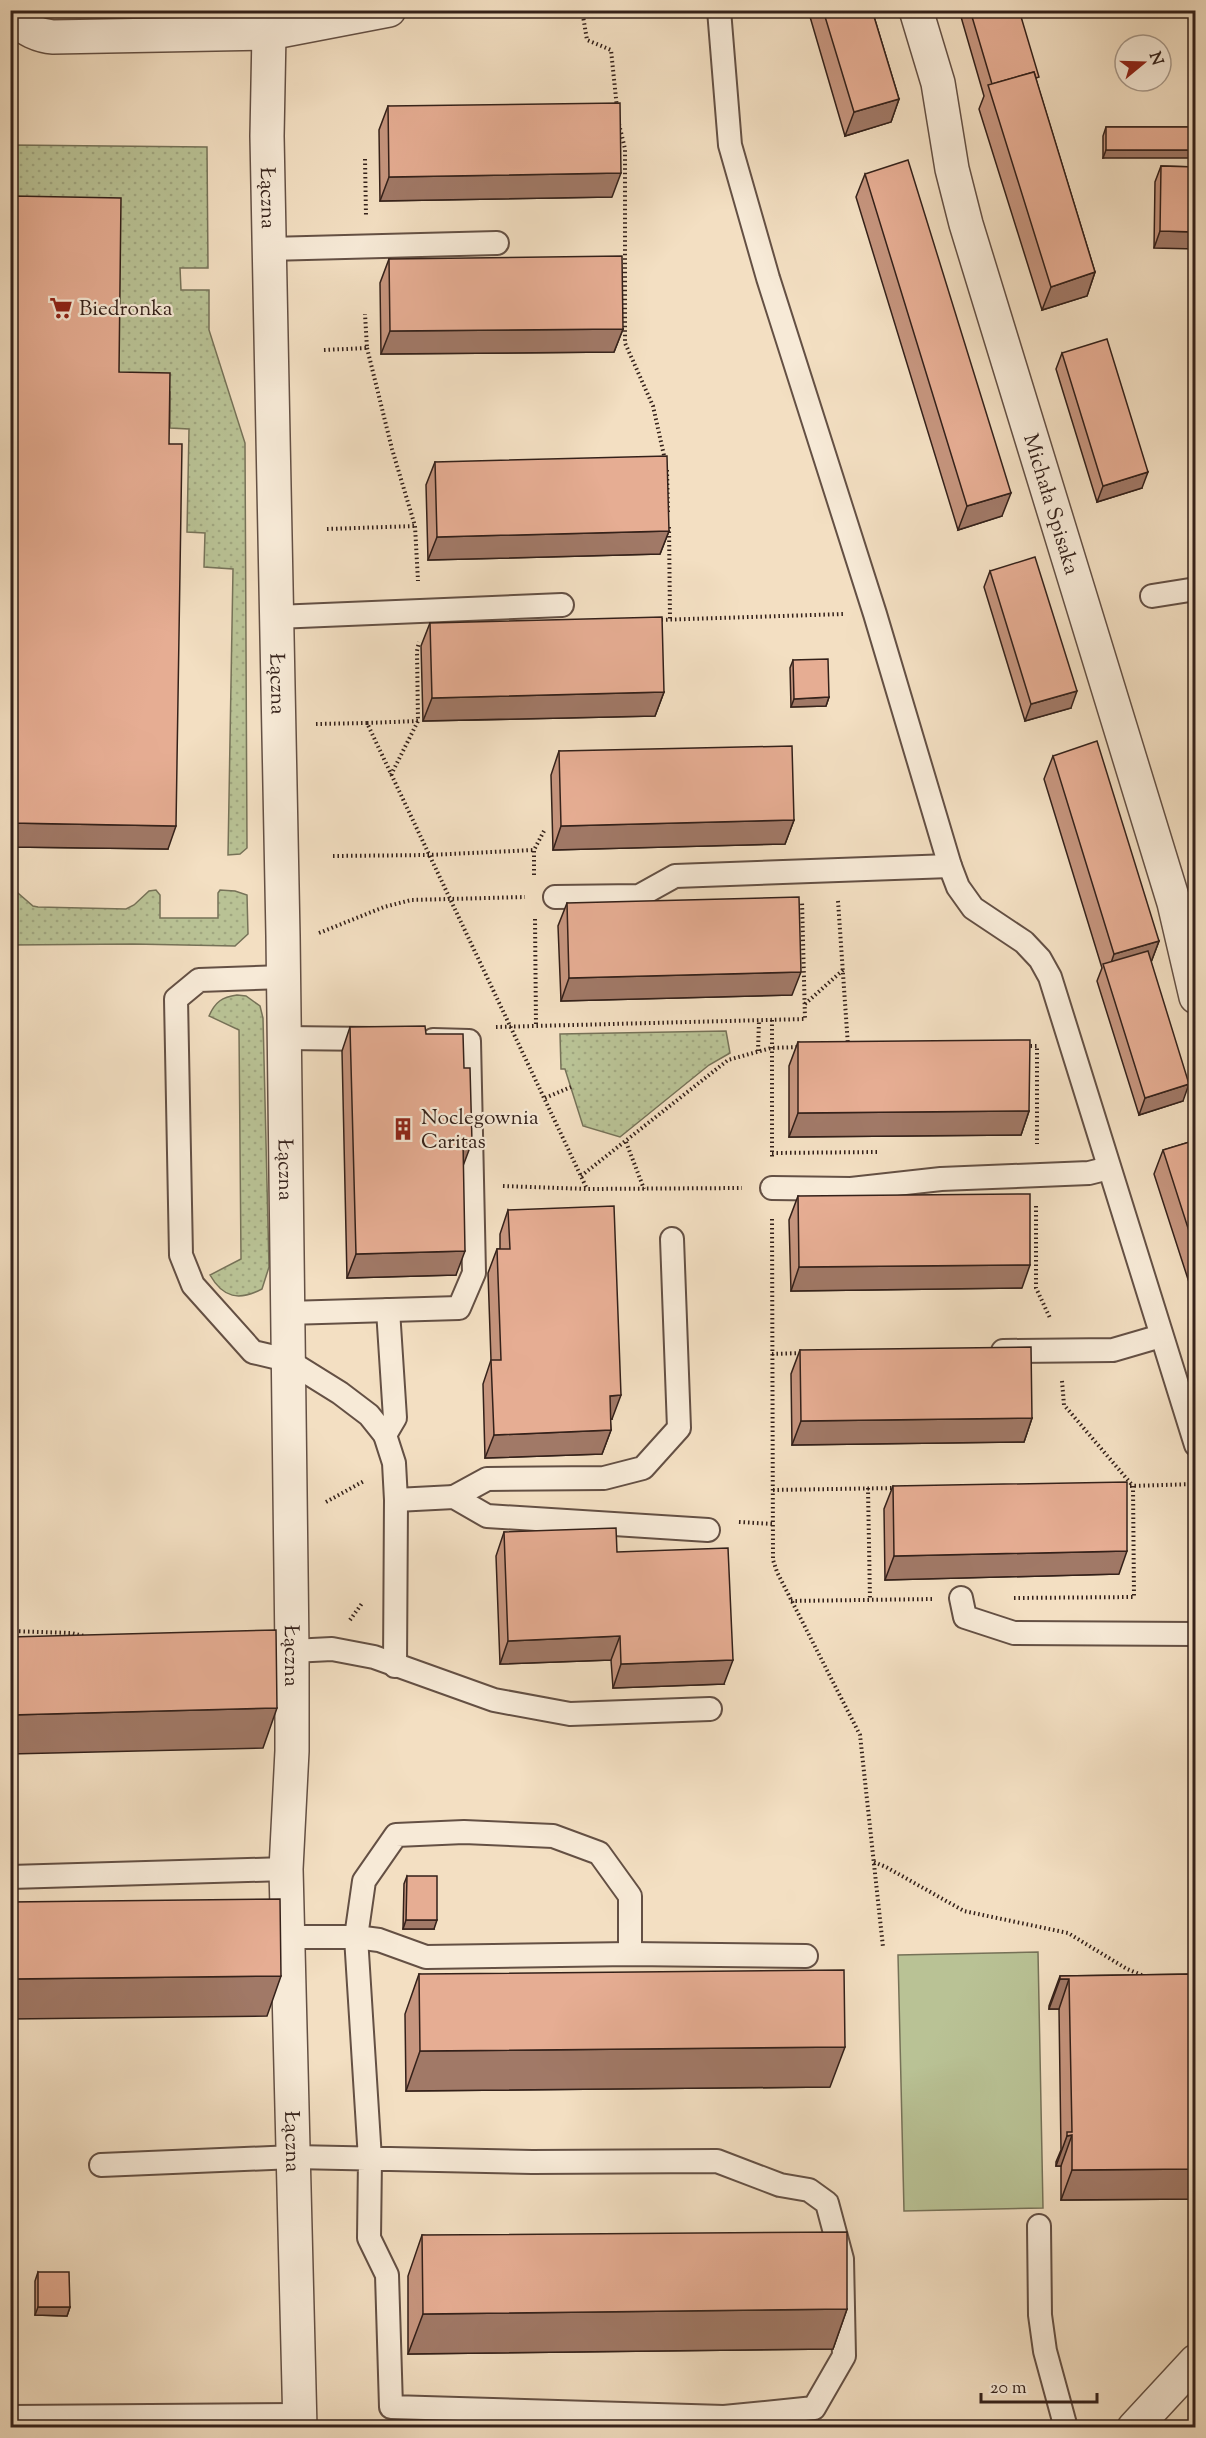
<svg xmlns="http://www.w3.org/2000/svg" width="1206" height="2438" font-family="'Sorts Mill Goudy',serif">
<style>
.grass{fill:url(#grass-dots);stroke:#767258;stroke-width:1.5}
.garden{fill:#b9c295;stroke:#767258;stroke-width:1.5}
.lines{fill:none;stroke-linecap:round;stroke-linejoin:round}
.lane-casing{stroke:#645044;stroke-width:26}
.street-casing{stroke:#645044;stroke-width:36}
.path{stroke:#34211a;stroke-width:4;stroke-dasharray:1.5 3;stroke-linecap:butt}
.lane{stroke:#f7ead7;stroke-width:22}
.street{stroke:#f7ead7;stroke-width:33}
.wall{fill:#c6957e;stroke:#34211a;stroke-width:1.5}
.shaded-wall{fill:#a17967;stroke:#34211a;stroke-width:1.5}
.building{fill:#e6ad93;stroke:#34211a;stroke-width:1.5}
.labels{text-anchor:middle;stroke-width:4.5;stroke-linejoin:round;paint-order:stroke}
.street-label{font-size:21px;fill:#34211a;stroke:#f7ead7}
.poi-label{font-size:21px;fill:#34211a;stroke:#f7ead7;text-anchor:start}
</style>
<defs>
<pattern id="grass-dots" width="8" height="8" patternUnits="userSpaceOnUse" patternTransform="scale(1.5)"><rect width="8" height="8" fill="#b9c295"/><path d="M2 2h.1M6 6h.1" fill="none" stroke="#a0a680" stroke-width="1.8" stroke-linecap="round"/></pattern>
</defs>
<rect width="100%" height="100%" fill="#f3dfc2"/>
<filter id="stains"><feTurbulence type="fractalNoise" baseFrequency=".00333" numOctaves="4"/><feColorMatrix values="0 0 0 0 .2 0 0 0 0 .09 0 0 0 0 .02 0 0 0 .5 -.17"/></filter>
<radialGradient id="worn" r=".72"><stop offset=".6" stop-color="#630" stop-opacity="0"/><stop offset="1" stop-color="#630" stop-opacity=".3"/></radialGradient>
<g class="grass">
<path d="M11 145 207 147 208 268H180L181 290H209V330L245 443 247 848 240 854 228 855 233 569 204 567 205 533 187 532 189 429 170 428V392L117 390 119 203 11 201Z"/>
<path d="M11 887 33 906 38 907 126 909 134 905 149 891 156 890 160 895V918H218V893L220 890 235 891 247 895 248 934 235 946 133 944 11 945Z"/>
<path d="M237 995 246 996 260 1006 263 1018 269 1267 262 1289C239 1301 223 1298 210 1275L241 1259 239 1030 209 1016C215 1002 222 997 237 995Z"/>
<path d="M726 1031 730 1053 709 1065 620 1137 583 1126 565 1069H561L560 1034Z"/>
</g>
<path class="garden" d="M1038 1952 1043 2208 904 2211 898 1955Z"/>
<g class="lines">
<g class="lane-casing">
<g id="lane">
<path d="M719 10 730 145 768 278 875 614 950 866 958 887 973 908 1024 942 1040 959 1050 977 1196 1445"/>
<path d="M269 249 497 243"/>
<path d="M1152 596 1196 589"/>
<path d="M276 617 562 605"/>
<path d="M555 897 639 896 675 876 950 866"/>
<path d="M284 977 199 980 176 999 181 1255 193 1285 253 1352 287 1360 340 1393 369 1415 385 1435 394 1463 396 1500 454 1497 487 1516 708 1530"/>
<path d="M284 1038 376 1039"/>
<path d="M772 1188 851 1189 941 1179 1089 1173 1109 1168"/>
<path d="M287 1313 459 1308 474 1273 469 1041 433 1040"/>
<path d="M1003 1351 1113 1350 1161 1336"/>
<path d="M385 1435 395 1418 388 1310"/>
<path d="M454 1497 487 1479 604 1478 643 1468 679 1428 672 1239"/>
<path d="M961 1598 965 1617 1014 1633 1196 1634"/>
<path d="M292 1651 332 1649 374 1657 494 1700 570 1714 710 1709"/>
<path d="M395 1666 396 1500"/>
<path d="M10 1877 286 1869"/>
<path d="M288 1937H356L379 1940 426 1957 630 1954 806 1956"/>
<path d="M101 2165 294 2157 532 2162 717 2161 780 2185 809 2190 827 2203 842 2259 844 2356 814 2408 724 2417 391 2407 387 2275 369 2238 370 2159 356 1937 364 1881 396 1835 464 1832 553 1836 599 1853 630 1896V1954"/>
<path d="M1039 2226 1040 2315 1045 2351 1066 2428"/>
<path d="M10 2417 299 2415"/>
</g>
</g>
<g class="street-casing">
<g id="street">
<path id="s1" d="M916 10 938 83 952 169 966 224 1174 903 1196 997"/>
<path d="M10 18C24 27 36 36 53 37L269 33 389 10"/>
<path id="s2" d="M269 33 267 136 283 936 292 1651V1751L286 1869 300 2428"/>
<path d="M1134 2428 1196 2361"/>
</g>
</g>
<g class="path">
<path d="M582 10 587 40 611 50 617 108"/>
<path d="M619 124 625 149V343L653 406 665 460"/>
<path d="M365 159 366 216"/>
<path d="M367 348 392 449 415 526 418 581"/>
<path d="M324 350 367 348 365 314"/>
<path d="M667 470 668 514"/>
<path d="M669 527 670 619"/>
<path d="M327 529 415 526"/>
<path d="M657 620 844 614"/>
<path d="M367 723 418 721"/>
<path d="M316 724 367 723 587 1189"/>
<path d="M391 775 418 721 417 651 419 642"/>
<path d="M333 856 429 855 534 850"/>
<path d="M534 875V850L545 829"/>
<path d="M838 901 848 1046"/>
<path d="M535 919 536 1026"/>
<path d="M319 933 384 907 411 900 525 897"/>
<path d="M805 1004 843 970"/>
<path d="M772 1020V1158"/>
<path d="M496 1027 805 1019 802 901"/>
<path d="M1026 1046H1037V1144"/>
<path d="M758 1051 759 1021"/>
<path d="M545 1098 571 1087"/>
<path d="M626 1142 644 1189"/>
<path d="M772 1153 880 1152"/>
<path d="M581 1176 728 1060 771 1048 799 1047"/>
<path d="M503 1186 587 1189 742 1188"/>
<path d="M1036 1206V1288L1050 1318"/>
<path d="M772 1219 773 1560 777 1572 860 1735 883 1947"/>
<path d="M772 1354 802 1353"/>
<path d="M1130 1486 1196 1484"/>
<path d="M868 1488 870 1600"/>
<path d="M773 1490 895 1488"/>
<path d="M326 1502 364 1481"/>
<path d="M739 1522 773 1524"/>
<path d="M1014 1598 1134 1597 1133 1486 1064 1405 1062 1381"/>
<path d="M791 1601 932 1599"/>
<path d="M350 1620 363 1602"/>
<path d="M10 1631 71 1633 84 1636"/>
<path d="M874 1862 886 1867 964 1911 1068 1933 1127 1969 1144 1976"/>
</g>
<use href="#lane" class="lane"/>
<use href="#street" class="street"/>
</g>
<g class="wall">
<path d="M808 10H872L899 99 891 122 845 136Z"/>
<path d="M959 10H1019L1037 83 1095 272 1087 296 1042 310 979 109 984 96Z"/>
<path d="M388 106 612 197 380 201 379 130Z"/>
<path d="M1106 127H1196L1103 158V136Z"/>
<path d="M1161 166 1196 167 1154 248 1155 182Z"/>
<path d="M865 174 1002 516 958 530 856 197Z"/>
<path d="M13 196 119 372 169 444 168 849 10 847V203Z"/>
<path d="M389 259 623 329 614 352 381 354 380 283Z"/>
<path d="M1062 353 1142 488 1097 502 1056 369Z"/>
<path d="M435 462 669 531 660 554 428 560 426 485Z"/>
<path d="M990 571 1071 708 1025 721 984 587Z"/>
<path d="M430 623 664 692 655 716 423 721 421 646Z"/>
<path d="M793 660 829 697 826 706 791 707 790 668Z"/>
<path d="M559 751 794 820 785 844 553 850 551 775Z"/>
<path d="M1053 756 1159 941 1151 962 1183 1101 1139 1115 1097 981 1102 968 1044 779Z"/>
<path d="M567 903 792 995 561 1001 558 926Z"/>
<path d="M350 1027 426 1034 463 1166 456 1275 347 1278 342 1051Z"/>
<path d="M798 1042 1029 1111 1021 1135 789 1137V1066Z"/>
<path d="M1196 1140V1304L1154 1174 1163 1150Z"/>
<path d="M798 1196 1022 1288 791 1291 789 1220Z"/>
<path d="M508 1210 612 1419H610L611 1430 602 1454 485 1458 483 1384 491 1360 488 1273 497 1249H500V1234Z"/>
<path d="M800 1350 1032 1418 1024 1442 792 1445 791 1374Z"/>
<path d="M893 1486 1119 1574 885 1580 884 1509Z"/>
<path d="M504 1532 617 1552 724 1684 613 1688 611 1660 500 1664 496 1556Z"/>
<path d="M407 1876 434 1929H403L404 1884Z"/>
<path d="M419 1974 830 2087 406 2091 405 2014Z"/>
<path d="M1196 1974V2199L1061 2200V2166H1056V2162L1061 2150 1059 2009H1049V2006L1060 1976Z"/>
<path d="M422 2235 847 2309 833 2349 408 2354V2276Z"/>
<path d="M38 2272 70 2307 67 2316 35 2315V2281Z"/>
</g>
<g class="shaded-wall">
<path d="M899 99 891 122 845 136 854 112Z"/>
<path d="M1106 150H1196V158H1103Z"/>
<path d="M621 173 612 197 380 201 389 177Z"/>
<path d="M1160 231 1196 232V249L1154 248Z"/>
<path d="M1095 272 1087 296 1042 310 1051 287Z"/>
<path d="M623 329 614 352 381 354 390 331Z"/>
<path d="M1148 472 1142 488 1097 502 1103 486Z"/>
<path d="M1011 493 1002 516 958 530 967 506Z"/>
<path d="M669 531 660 554 428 560 437 537Z"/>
<path d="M1077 691 1071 708 1025 721 1031 704Z"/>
<path d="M664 692 655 716 423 721 432 698Z"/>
<path d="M829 697 826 706 791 707 794 699Z"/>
<path d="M794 820 785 844 553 850 561 826Z"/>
<path d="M10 823 176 826 168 849 10 847Z"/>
<path d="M1159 941 1150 965 1107 975 1114 954Z"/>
<path d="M801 972 792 995 561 1001 569 978Z"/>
<path d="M1189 1084 1183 1101 1139 1115 1145 1098Z"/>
<path d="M1029 1111 1021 1135 789 1137 798 1113Z"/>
<path d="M463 1142H472L463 1166Z"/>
<path d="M465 1251 456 1275 347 1278 356 1254Z"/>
<path d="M1030 1265 1022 1288 791 1291 799 1267Z"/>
<path d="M621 1395 612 1419H601L610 1396Z"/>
<path d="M1032 1418 1024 1442 792 1445 801 1421Z"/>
<path d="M611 1430 602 1454 485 1458 494 1435Z"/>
<path d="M1127 1551 1119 1574 885 1580 894 1556Z"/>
<path d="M620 1636 611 1660 500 1664 508 1641Z"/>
<path d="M733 1660 724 1684 613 1688 621 1664Z"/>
<path d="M277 1708 263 1748 10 1754V1715Z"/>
<path d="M406 1920H437L434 1929H403Z"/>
<path d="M281 1976 267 2016 10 2019V1979Z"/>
<path d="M1060 1979H1069L1059 2009H1049Z"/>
<path d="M845 2047 830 2087 406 2091 420 2051Z"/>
<path d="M1072 2135 1061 2166H1056L1067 2136Z"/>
<path d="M1196 2169V2199L1061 2200 1072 2170Z"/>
<path d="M38 2307H70L67 2316 35 2315Z"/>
<path d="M847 2309 833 2349 408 2354 423 2314Z"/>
</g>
<g class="building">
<path d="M823 10H872L899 99 854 112Z"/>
<path d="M970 10H1019L1039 77 1036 78 1034 72 992 84Z"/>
<path d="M1034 72 1095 272 1051 287 988 85Z"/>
<path d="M620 103 621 173 389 177 388 106Z"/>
<rect x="1106" y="127" width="90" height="23"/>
<path d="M908 160 1011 493 967 506 865 174Z"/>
<path d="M1161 166 1196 167V232L1160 231Z"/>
<path d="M13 196 121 198 119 372 170 373 169 444H182L176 826 10 823V226H12Z"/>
<path d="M622 256 623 329 390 331 389 259Z"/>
<path d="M1107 339 1148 472 1103 486 1062 353Z"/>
<path d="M667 456 669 531 437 537 435 462Z"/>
<path d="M1035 557 1077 691 1031 704 990 571Z"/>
<path d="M662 617 664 692 432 698 430 623Z"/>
<path d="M828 659 829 697 794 699 793 660Z"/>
<path d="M1097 741 1159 941 1114 954 1053 756Z"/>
<path d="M792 746 794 820 561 826 559 751Z"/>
<path d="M799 897 801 972 569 978 567 903Z"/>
<path d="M1148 951 1189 1084 1145 1098 1103 964Z"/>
<path d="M425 1026 426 1034H463L464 1068H470L472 1142H463L465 1251 356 1254 350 1027Z"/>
<path d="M1030 1040 1029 1111 798 1113V1042Z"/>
<path d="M1196 1140V1253L1163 1150Z"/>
<path d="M1030 1194V1265L799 1267 798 1196Z"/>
<path d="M614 1206 621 1395 610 1396 611 1430 494 1435 491 1360H501L497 1249H510L508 1210Z"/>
<path d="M1031 1347 1032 1418 801 1421 800 1350Z"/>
<path d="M1127 1482V1551L894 1556 893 1486Z"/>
<path d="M616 1528 617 1552 728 1548 733 1660 621 1664 620 1636 508 1641 504 1532Z"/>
<path d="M276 1630 277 1708 10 1715V1637Z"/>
<path d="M407 1876H437V1920H406Z"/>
<path d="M280 1899 281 1976 10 1979V1902Z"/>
<path d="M844 1970 845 2047 420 2051 419 1974Z"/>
<path d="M1196 1974V2169L1072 2170V2135L1067 2136V2132H1072L1069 1979H1060V1976Z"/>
<path d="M847 2232V2309L423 2314 422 2235Z"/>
<path d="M38 2272H69L70 2307H38Z"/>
</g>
<defs>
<g id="supermarket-bare" transform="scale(1.8)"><path d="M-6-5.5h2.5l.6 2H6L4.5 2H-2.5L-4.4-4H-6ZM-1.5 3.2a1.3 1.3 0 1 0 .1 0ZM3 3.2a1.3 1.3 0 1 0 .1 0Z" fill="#8f2418" stroke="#f7ead7" stroke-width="2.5" paint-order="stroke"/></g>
<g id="building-bare" transform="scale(1.8)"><path d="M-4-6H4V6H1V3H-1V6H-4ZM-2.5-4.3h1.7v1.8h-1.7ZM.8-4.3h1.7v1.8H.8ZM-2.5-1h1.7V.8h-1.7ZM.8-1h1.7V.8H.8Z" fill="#8f2418" stroke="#f7ead7" stroke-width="2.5" paint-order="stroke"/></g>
</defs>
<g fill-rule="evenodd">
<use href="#supermarket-bare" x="61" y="308"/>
<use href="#building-bare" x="403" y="1129"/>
</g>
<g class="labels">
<g class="street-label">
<text dy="7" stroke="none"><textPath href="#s2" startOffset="165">Łączna</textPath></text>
<text dy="7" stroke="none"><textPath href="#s1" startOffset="513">Michała Spisaka</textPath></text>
<text dy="7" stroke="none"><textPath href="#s2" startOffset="651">Łączna</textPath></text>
<text dy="7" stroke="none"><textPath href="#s2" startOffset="1137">Łączna</textPath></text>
<text dy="7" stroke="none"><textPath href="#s2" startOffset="1623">Łączna</textPath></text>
<text dy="7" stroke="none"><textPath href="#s2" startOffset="2109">Łączna</textPath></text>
</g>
<g class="poi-label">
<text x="79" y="315">Biedronka</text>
<text x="421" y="1124">Noclegownia<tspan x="421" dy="24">Caritas</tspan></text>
</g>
</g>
<rect width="1206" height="2438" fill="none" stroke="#f3dfc2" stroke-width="36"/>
<rect x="12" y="12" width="1182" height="2414" fill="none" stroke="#34211a" stroke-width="3"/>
<rect x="18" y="18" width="1170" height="2402" fill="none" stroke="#34211a" stroke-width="1.5"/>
<g transform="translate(1143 63) rotate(71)"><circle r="28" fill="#f7ead7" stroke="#a99a8b" stroke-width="1.5"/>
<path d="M0-4.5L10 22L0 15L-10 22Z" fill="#8f2418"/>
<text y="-9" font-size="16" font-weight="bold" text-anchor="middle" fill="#34211a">N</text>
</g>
<path d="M981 2393v9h116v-9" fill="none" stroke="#34211a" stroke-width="3"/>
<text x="990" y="2393" font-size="18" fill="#34211a" stroke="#f7ead7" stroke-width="4.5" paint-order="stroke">20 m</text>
<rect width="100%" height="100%" filter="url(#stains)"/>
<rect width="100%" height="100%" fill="url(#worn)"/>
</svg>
